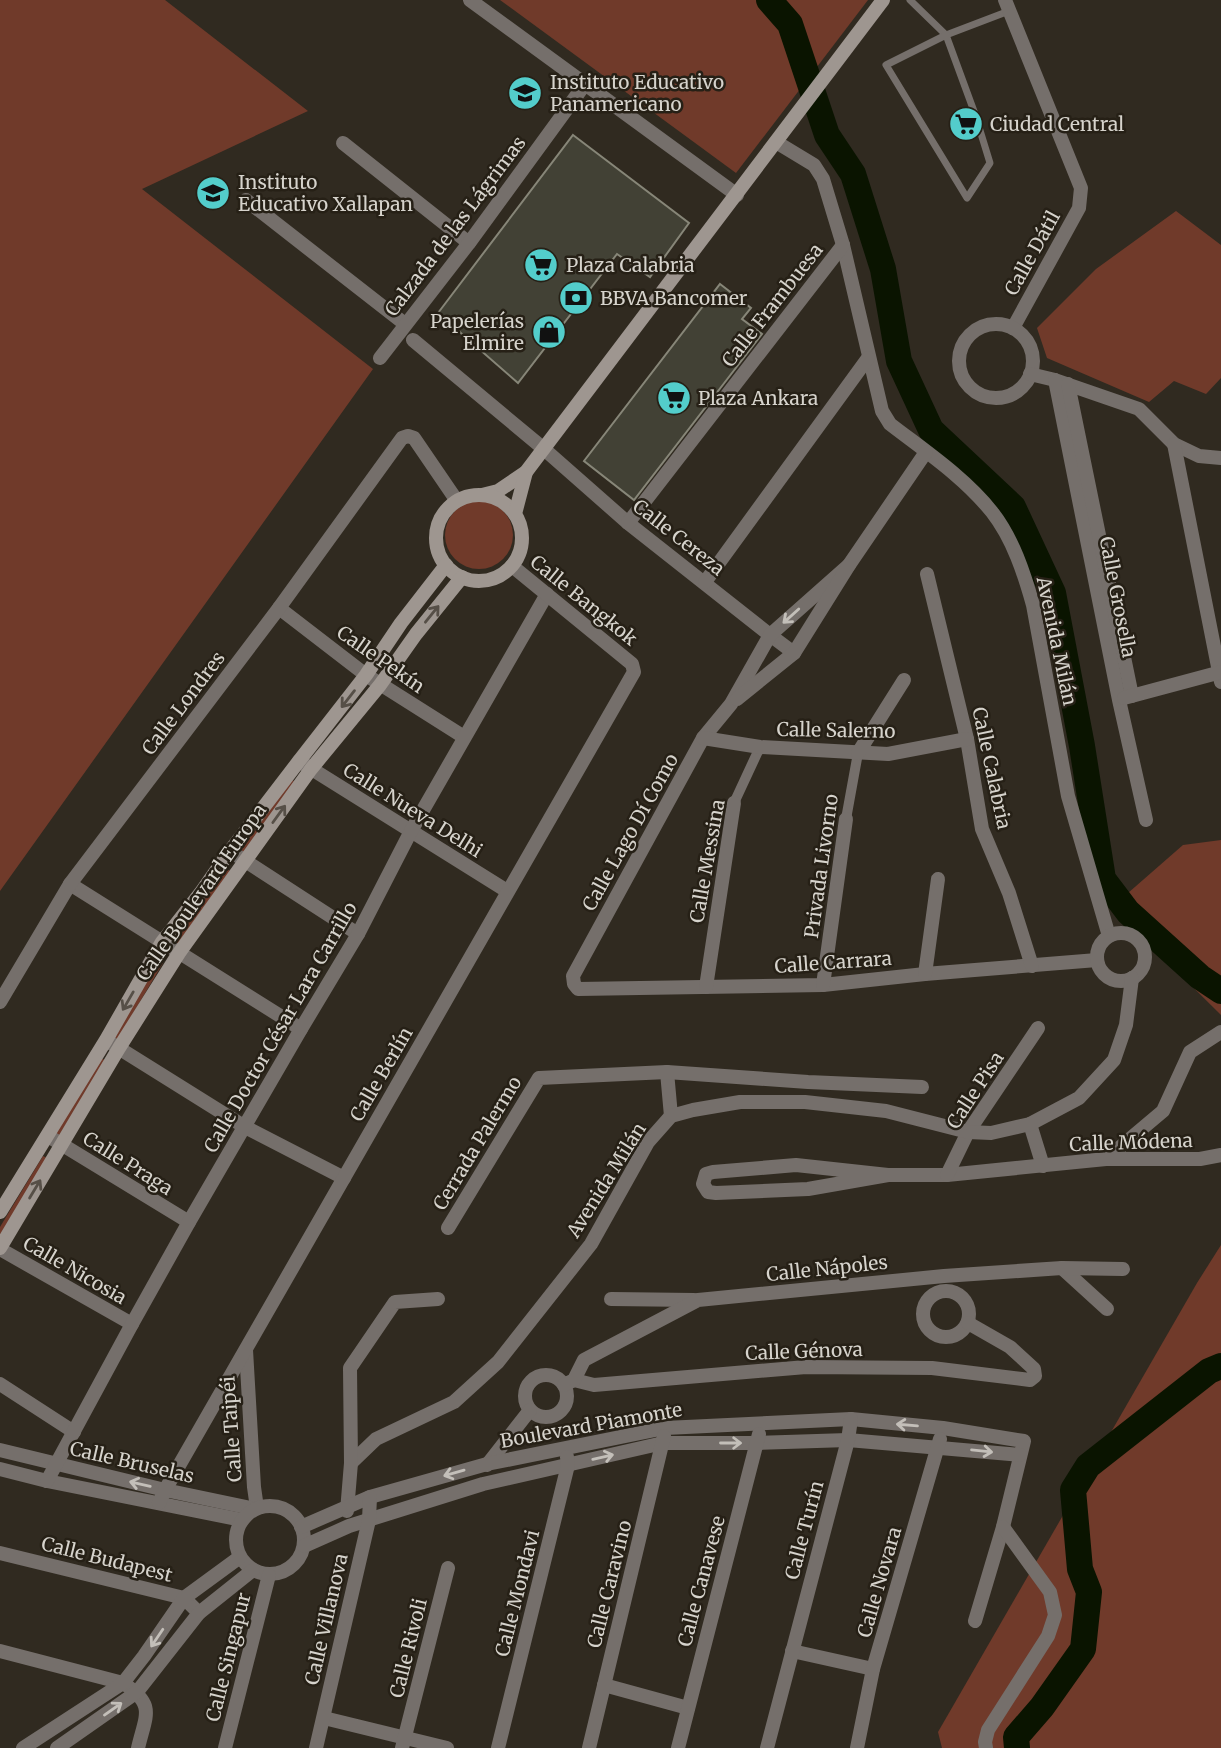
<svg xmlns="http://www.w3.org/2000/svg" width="1221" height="1748" font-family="Merriweather,serif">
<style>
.green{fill:#703a2a}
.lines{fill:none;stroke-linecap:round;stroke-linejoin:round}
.river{stroke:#0a1400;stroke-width:26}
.building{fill:#424135;stroke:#878678;stroke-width:2}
.service{stroke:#756f6b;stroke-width:7}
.pedestrian{stroke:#756f6b;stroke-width:10}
.minor{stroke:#756f6b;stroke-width:14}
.secondary{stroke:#9e9690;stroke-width:14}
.oneway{stroke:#564f47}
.oneway2{stroke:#c3bfb9}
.labels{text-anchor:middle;stroke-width:5;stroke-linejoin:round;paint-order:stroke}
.poi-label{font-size:19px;fill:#d6d3cc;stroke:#262016;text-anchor:start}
.street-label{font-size:19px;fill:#d6d3cc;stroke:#262016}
</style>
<rect width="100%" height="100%" fill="#302a20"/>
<g class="green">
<path d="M0 0H165L308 111 142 189 373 369 0 891Z"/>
<path d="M500 0H868L736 173Z"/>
<path d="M1176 211 1221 245V378L1206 394 1174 381 1149 402 1047 358 1037 328 1096 269Z"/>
<circle cx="479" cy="535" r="34"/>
<path d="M292 780 296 782 240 857 237 853Z"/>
<path d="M1221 840V1015L1112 907 1183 845Z"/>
<path d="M227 869 230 871 175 947 172 944Z"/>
<path d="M159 961 163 963 116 1042 112 1040Z"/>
<path d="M100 1058 105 1060 57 1139 54 1137Z"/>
<path d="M43 1156 47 1158 0 1235V1227Z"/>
<path d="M1221 1245V1748H942L938 1732 1197 1283Z"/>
</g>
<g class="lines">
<g class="river">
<path d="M769 0 790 24 827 135 853 174 883 269 899 361 931 430 1013 507 1053 593 1082 746 1103 879 1128 912 1200 977 1221 991"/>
<path d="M1017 1748 1016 1737 1042 1707 1083 1649 1089 1592 1080 1569 1073 1490 1088 1466 1209 1371 1221 1366"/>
</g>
</g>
<g class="building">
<path d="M573 135 689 223 650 277 617 254 518 383 438 313Z"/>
<path d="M720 284 751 308 742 319 762 334 634 500 584 461Z"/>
</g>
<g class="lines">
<g class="service">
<path d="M910 0 946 35 1009 11"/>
<path d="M946 35 975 114 990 163 967 198 886 65Z"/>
</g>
<g class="pedestrian">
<path d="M734 803 760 747"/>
<path d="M846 819 858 753"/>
</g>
<g class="minor">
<path d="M470 0 737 195"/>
<path d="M1005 0 1081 188 1079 208 1013 328"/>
<path d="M776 142 814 165 823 179 843 245 882 411 890 424C925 451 964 477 992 512 1013 539 1024 573 1033 605L1068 796 1109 936"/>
<path d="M343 143 469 243"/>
<path d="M246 200 405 324"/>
<circle cx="996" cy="361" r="37"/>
<path d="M413 340 544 449 628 523 770 635 794 653"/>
<path d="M380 358 469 243 585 84"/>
<path d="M1030 374 1055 380 1139 409 1174 444 1199 456 1221 458"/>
<path d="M1055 380 1119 700 1146 820"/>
<path d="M1068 384 1132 696"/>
<path d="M1174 444 1221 682"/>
<path d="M628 523 843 245"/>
<path d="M849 565 770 635 731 704 703 738 573 976 574 984 578 989 823 985 925 974 1097 960"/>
<path d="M927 574 967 739 982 829 1009 893 1032 966"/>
<path d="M705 582 868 358"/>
<path d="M279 608 366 675 464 737"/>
<path d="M1124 698 1221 672"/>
<path d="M737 699 794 653 849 565 926 452"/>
<path d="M703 738 760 747 888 754 967 739"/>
<path d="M858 753 904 680"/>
<path d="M299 761 507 891"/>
<path d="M230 851 358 934"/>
<path d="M70 884 301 1029"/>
<circle cx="1121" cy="957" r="24"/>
<path d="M925 974 938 879"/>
<path d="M823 985 846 819"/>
<path d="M706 987 734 803"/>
<path d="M0 1002 70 884 279 608 402 438 408 436 414 438 457 501"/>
<path d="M109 1042 245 1127 344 1178"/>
<path d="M667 1072 671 1116"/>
<path d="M1030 1124 1043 1166"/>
<path d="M48 1136 189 1222"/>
<path d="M1106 1159 1163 1111 1190 1052 1221 1032"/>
<path d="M888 1175 796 1165 713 1172 706 1174 703 1184 708 1192 716 1193 808 1189 888 1175H947L1106 1159H1200L1221 1155"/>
<path d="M947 1175 968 1132 1038 1028"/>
<path d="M448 1228 539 1078 667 1072 808 1082 922 1087"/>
<path d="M0 1249 132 1324"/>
<path d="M1062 1268 1107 1309"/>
<circle cx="946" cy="1314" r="23"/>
<path d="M611 1299 694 1300"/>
<path d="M246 1350 254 1487 257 1508"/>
<circle cx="546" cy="1396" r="21"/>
<path d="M574 1380 594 1385 806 1367 932 1368 1030 1380 1035 1376 1034 1369 1010 1347 968 1323"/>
<path d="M0 1384 74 1432"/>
<path d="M564 1385 574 1380 584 1360 698 1300 944 1276 1062 1268 1123 1269"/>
<path d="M0 1450 165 1490 255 1509"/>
<path d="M351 1463 376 1439 454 1402 498 1362 591 1244 648 1142 671 1116 693 1110 740 1102H805L886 1111 968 1132 991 1133 1030 1124 1079 1098 1114 1060 1126 1025 1132 978"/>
<path d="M487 1465 530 1410"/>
<path d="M0 1469 47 1481 242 1520"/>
<path d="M47 1481 132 1324 189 1222 301 1029 358 934 411 831 547 594"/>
<path d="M159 1503 165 1490 634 672 632 664 512 566"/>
<circle cx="270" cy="1540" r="34"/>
<path d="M347 1511 351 1463 350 1368 395 1302 438 1299"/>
<path d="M301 1527 370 1497 487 1464 665 1428 851 1419 943 1428 1024 1441 1003 1527 975 1621"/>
<path d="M304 1546 349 1526 483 1484 663 1443H757L848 1440 1020 1455"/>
<path d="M0 1553 184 1598 199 1613"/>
<path d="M0 1651 123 1683C156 1705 146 1714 138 1748"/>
<path d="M792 1651 873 1669"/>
<path d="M604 1685 688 1708"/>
<path d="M324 1718 447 1748"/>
<path d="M23 1748 123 1683 144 1656 184 1598 240 1557"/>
<path d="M57 1748 137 1692 199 1613 253 1570"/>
<path d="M225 1748 269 1575"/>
<path d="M316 1748 369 1520 370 1497"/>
<path d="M402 1748 448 1568"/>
<path d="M498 1748 568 1465 567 1457"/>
<path d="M589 1748 664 1436"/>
<path d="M678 1748 759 1434"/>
<path d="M767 1748 848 1440 851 1419"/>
<path d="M857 1748 873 1669 940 1439"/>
<path d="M986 1748 985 1742 988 1730 1048 1636 1055 1615 1050 1592 1003 1527"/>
</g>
<g class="secondary">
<path d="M482 495 498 491 526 472 883 0"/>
<circle cx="479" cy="538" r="43"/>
<path d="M515 514 526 472"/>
<path d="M0 1212 106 1040 162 942 202 891 230 851 299 761 366 675 401 623 446 565"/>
<path d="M0 1248 119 1048 179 953 311 769 380 685 416 634 462 577"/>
</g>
</g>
<defs><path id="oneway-shaft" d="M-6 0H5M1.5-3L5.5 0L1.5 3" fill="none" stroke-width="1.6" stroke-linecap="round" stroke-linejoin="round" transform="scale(1.75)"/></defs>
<g class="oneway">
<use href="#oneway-shaft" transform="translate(432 614) rotate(-51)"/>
<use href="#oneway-shaft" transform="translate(348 699) rotate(128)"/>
<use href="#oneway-shaft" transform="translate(279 814) rotate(-54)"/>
<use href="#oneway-shaft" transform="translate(128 1001) rotate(120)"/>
<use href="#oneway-shaft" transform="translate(35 1189) rotate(-59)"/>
</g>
<g class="oneway2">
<use href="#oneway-shaft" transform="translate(791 616) rotate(138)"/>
<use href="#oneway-shaft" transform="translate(907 1425) rotate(-175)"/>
<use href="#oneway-shaft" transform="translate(731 1443)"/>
<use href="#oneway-shaft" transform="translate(982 1451) rotate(6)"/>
<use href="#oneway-shaft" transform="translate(603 1457) rotate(-13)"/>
<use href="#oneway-shaft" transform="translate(454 1473) rotate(164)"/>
<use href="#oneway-shaft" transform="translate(140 1484) rotate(-167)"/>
<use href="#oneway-shaft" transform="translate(157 1638) rotate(124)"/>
<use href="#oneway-shaft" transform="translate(113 1709) rotate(-35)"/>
</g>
<defs>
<g id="school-disc" transform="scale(1.75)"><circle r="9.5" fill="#53cdcb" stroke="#262016"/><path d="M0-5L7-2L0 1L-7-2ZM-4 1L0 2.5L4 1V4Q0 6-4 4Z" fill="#111"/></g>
<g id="supermarket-disc" transform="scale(1.75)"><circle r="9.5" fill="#53cdcb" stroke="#262016"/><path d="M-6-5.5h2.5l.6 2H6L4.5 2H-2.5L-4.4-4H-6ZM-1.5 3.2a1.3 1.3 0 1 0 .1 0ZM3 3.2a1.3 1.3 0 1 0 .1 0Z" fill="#111"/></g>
<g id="bank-disc" transform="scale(1.75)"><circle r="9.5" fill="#53cdcb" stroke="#262016"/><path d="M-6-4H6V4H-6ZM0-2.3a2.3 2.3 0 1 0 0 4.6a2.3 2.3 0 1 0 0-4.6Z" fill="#111"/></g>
<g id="shop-disc" transform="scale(1.75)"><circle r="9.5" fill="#53cdcb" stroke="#262016"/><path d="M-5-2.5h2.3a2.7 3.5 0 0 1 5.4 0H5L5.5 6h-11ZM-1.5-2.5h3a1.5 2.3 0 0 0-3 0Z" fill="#111"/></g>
</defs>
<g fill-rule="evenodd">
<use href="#school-disc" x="525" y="93"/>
<use href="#supermarket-disc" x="966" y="124"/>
<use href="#school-disc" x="213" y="193"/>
<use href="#supermarket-disc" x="541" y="265"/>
<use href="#bank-disc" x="576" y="298"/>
<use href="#shop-disc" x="549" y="332"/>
<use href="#supermarket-disc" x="674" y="398"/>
</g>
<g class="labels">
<g class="poi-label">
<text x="550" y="89">Instituto Educativo<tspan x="550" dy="22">Panamericano</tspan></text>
<text x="990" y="131">Ciudad Central</text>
<text x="238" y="189">Instituto<tspan x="238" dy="22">Educativo Xallapan</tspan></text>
<text x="566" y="272">Plaza Calabria</text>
<text x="600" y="305">BBVA Bancomer</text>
<text x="524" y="328" text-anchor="end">Papelerías<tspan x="524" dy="22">Elmire</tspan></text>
<text x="698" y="405">Plaza Ankara</text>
</g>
<g class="street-label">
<text transform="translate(455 226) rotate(-53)" y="7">Calzada de las Lágrimas</text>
<text transform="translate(1032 253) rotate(-61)" y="7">Calle Dátil</text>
<text transform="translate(772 305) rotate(-52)" y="7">Calle Frambuesa</text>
<text transform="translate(679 537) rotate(38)" y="7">Calle Cereza</text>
<text transform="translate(1118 597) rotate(79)" y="7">Calle Grosella</text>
<text transform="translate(584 600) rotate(39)" y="7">Calle Bangkok</text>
<text transform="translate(1057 641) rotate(78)" y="7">Avenida Milán</text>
<text transform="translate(381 659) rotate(35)" y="7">Calle Pekín</text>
<text transform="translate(183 703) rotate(-53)" y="7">Calle Londres</text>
<text transform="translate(836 730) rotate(1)" y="7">Calle Salerno</text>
<text transform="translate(992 768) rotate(78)" y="7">Calle Calabria</text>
<text transform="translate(413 810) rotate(32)" y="7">Calle Nueva Delhi</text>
<text transform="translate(630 832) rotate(-61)" y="7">Calle Lago Dí Como</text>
<text transform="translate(707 861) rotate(-80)" y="7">Calle Messina</text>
<text transform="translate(821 866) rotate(-82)" y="7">Privada Livorno</text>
<text transform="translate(201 892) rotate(-55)" y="7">Calle Boulevard Europa</text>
<text transform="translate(833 962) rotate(-4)" y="7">Calle Carrara</text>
<text transform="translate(280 1027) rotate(-60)" y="7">Calle Doctor César Lara Carrillo</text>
<text transform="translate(381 1074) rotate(-60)" y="7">Calle Berlín</text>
<text transform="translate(975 1090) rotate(-57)" y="7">Calle Pisa</text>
<text transform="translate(1131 1142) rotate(-2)" y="7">Calle Módena</text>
<text transform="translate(477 1143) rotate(-59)" y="7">Cerrada Palermo</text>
<text transform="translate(128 1163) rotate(32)" y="7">Calle Praga</text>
<text transform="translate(606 1180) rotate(-58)" y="7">Avenida Milán</text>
<text transform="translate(827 1268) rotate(-6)" y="7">Calle Nápoles</text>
<text transform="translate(75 1270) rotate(30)" y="7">Calle Nicosia</text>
<text transform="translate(804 1351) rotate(-2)" y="7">Calle Génova</text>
<text transform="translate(591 1425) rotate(-10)" y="7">Boulevard Piamonte</text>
<text transform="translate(231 1429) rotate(-94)" y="7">Calle Taipéi</text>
<text transform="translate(132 1462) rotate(13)" y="7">Calle Bruselas</text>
<text transform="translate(804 1530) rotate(-75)" y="7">Calle Turín</text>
<text transform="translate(107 1559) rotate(14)" y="7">Calle Budapest</text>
<text transform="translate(701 1581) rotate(-75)" y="7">Calle Canavese</text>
<text transform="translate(879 1582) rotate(-74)" y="7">Calle Novara</text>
<text transform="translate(609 1584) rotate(-76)" y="7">Calle Caravino</text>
<text transform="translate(517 1593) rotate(-76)" y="7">Calle Mondavi</text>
<text transform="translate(326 1619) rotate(-77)" y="7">Calle Villanova</text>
<text transform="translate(408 1648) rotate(-76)" y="7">Calle Rivoli</text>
<text transform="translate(228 1657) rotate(-76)" y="7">Calle Singapur</text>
</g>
</g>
</svg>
